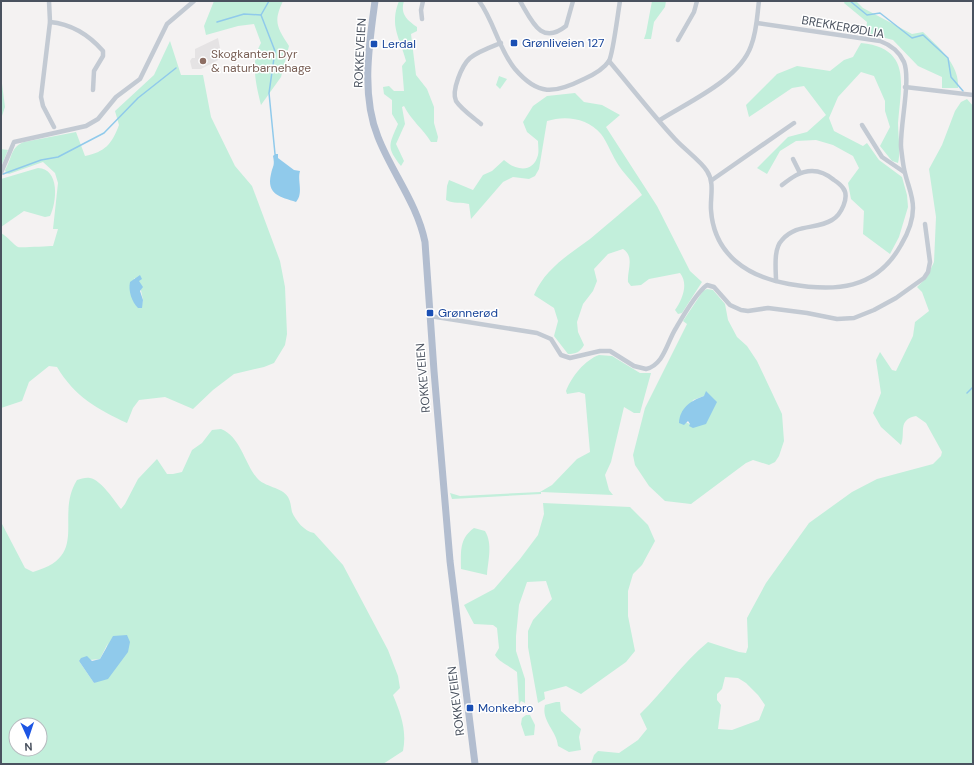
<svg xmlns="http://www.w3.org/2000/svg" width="974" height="765" font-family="'DM Sans',sans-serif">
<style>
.education{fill:#e5e3e4}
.green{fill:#c2efdb;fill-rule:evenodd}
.water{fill:#90caeb}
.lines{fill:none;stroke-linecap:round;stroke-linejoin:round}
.stream{stroke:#90caeb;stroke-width:1.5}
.street{stroke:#c3cad3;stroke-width:4.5}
.primary{stroke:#b2bdcf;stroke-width:7}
.transit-dot{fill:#1a4fb4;stroke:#fff;stroke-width:1.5}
.education-dot{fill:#8d6e63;stroke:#fff;stroke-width:1.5}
.labels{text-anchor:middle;stroke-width:3;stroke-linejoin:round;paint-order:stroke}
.street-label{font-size:12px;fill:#4a525f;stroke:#fff}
.transit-label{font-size:12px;fill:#164399;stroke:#fff;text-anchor:start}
.education-label{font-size:12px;fill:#785e54;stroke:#fff;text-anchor:start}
</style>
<rect width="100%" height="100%" fill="#f4f2f2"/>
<path class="education" d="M218 38 222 58 201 69H192L190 61 192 58H195V49Z"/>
<g class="green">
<path d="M214 1H283C273 22 277 27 289 46L281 77 261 105C256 84 250 62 261 43L254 24 238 26 206 35 204 26Z"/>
<path d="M399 1H404C400 14 407 20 417 27V31L411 34 416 75 427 89 434 107V123L438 137 437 142H431C423 129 411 120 404 106L402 107 405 124 396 144 404 161 401 166C386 147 389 145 398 124L392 114V100L384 94 383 87 389 86 394 91H404L402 66 406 61C400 38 389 26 399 1Z"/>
<path d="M652 1H666L665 7 654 22 651 39H644L646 33Z"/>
<path d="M845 1H856L863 8 912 34 923 32C938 47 960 64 958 88H942V77L918 66 893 40 866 33 867 22 844 3Z"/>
<path d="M170 41 181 75H203L211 117 235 166 252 186 280 261 285 287 287 334 285 345 274 363 264 367 234 374 213 390 193 409 165 397 139 400 133 408 127 423C97 409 75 397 57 367L49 366 29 382 22 401 1 408V233C7 236 14 245 18 247 21 248 47 246 53 246L58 229H53L58 183 55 173 43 162 9 174 6 173 5 170C12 159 10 147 24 142L76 132 85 156C105 152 112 144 119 125L115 111 154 75ZM134 278 139 281 143 300 141 308Z"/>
<path d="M861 43C912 48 901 85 898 123 898 136 901 151 898 163L892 161 880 146 890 127 885 111V101L874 76 861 72 838 97 829 118 834 131 863 146 867 143 879 160 902 177 907 195 908 207 899 237 890 254 863 234 864 211 851 199 848 183 859 168 853 156 833 145 816 140 796 141 780 151 767 174 757 168 788 137 807 132 826 115 804 86 792 88 749 117 746 105 777 74 797 66 830 71 844 60 853 57Z"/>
<path d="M1 76 5 107 1 119Z"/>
<path d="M499 76 507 79 500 89 496 85Z"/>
<path d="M575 93 584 102 602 105 620 115 606 127 657 206 690 271 702 282 682 313 678 314 675 310C682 300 689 284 680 273L649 279 641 285 631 286 628 282C627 270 635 257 623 249L608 254 594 269 597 281 593 291 583 304 577 322 578 332 584 345C580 352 576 354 568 354L554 336 558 321 554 308 534 295C545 269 568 255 590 239 608 224 625 209 642 195 635 184 626 176 619 166 612 156 608 143 601 134 588 118 565 115 547 121L539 169 535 176 529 179 513 177 503 182 471 219 469 204C462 202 453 204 446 200L447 186 449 180 473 190 483 175 492 171 504 160C515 170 533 174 538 155 539 151 538 145 538 141L527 132 523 122 533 106 547 96Z"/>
<path d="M967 99 973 106V764H591L594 755 598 751 619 753 638 740 647 729 640 714C664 691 682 663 708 642L739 652 746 653 748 647 747 618 766 583 809 523 852 492 877 479 933 464 941 456 942 452 926 423 916 416C897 420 906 432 901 445L881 427 873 413 881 393 876 360 880 352 892 370 896 371 913 336 915 322 929 311 922 292 917 287 927 277 934 262 936 217 929 169 942 145 955 111 961 102ZM725 677 738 678 746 683 758 695 765 705 759 720 732 730 718 729 721 705 717 700V694L722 689Z"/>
<path d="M1 149 8 150 1 167Z"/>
<path d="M38 168C60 169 57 202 50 216L45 217 24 211 1 227V179Z"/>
<path d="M707 289 713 290 725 304 728 320 737 337 747 346 757 361 782 414 784 441 779 456 775 462 769 465 753 460 746 463 691 504 665 501 649 486 635 465 633 455 645 408 687 324 683 321 703 291ZM704 396 690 424 685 422 693 400Z"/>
<path d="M599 355 612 356 640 373H651L640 413H634L624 407 611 462 605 475 609 490 613 495 541 492V494L452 499 450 493 460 496 540 492 552 485 577 459 590 452 585 394 579 392 567 394 566 391C572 376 585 360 599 355Z"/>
<path d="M221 429C240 436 245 464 257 478 264 487 282 487 288 497 291 502 291 508 292 512 296 521 304 531 314 533L343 565 388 650 398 676 400 688 393 695C401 714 407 731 403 751L383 764H1V522L25 568 33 572C91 556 54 517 77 480 81 479 86 477 90 478 101 480 114 500 121 509L125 504 138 479 157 459 167 474H173L182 472 192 450 202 443 212 430ZM108 643 95 683H94L79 661 100 659ZM16 725H40V749H16Z"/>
<path d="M543 503 630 507 648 525 655 541 642 565 633 574 628 591V616L635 651 626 662 581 694 566 686 544 692 545 699 538 703 528 647V631L533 620 552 599 546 581 527 582 519 605 516 636V651L525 679V703L521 701 519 705 517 672C510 666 500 663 495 655L499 648 497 628 493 625 474 624 464 605 494 589 520 559 538 535 544 514Z"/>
<path d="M474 528 485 531C493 544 488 561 487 575L461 569C461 551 459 539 474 528Z"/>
<path d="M556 702H560L561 711 581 729 579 737 581 750 569 752 558 746C557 731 541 721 545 705Z"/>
<path d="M526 715H530L535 725 534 735 525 736 521 724 522 718Z"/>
</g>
<g class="water">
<path d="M275 154H278V158L294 170 300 171C297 181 304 193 296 202 281 197 266 195 271 174 273 165 275 166 273 156Z"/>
<path d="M140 275 142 279 139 281 143 287 140 291 143 300 142 308H138C132 302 128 291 130 282Z"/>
<path d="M706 391 717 402 706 424 693 428 689 426 690 424 688 421 684 425 679 423C680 408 690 401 704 396Z"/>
<path d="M127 635 130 642 128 652 108 679 94 683 79 661 81 658 87 656 92 661 100 659 113 636Z"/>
</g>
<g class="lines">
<g class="stream">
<path d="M850 1 867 15 880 13 912 38 923 35 948 58 951 77 963 91"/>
<path d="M261 15 275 51 269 93 275 154"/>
<path d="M217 22 244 14 261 15 269 1"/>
<path d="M3 174 41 160 58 157 104 133 138 98 176 68"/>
<path d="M967 393 973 387"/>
</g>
<g class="street">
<path d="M49 1 50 22 41 97 43 106 54 127"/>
<path d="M479 1C494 21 499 50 515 69 538 96 554 94 584 79 593 75 603 70 609 61 613 54 618 12 620 1"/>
<path d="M520 1C532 21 541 46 566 26L573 1"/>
<path d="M422 19 421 10 423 1"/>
<path d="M50 22C71 24 89 35 103 51V56L94 71 93 90"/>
<path d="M678 40 694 12 697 1"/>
<path d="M609 61C631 87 652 114 675 139 684 149 701 161 707 171 715 183 710 197 711 210 714 255 748 277 789 284 835 292 876 290 901 245 907 235 913 221 913 208 913 195 908 186 905 173 903 166 902 155 901 147 900 125 911 80 904 62 899 51 891 45 880 41L757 23"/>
<path d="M905 87 973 95"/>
<path d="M660 120C688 102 739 80 751 46 757 31 757 16 759 1"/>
<path d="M481 124C473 117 462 110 456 101 451 91 462 65 470 58 479 51 491 47 501 43"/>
<path d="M862 125 882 157 904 172"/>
<path d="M793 159 800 173"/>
<path d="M1 173 14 142 86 126 98 119 116 97 140 79 167 24 194 1"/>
<path d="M712 180 794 123"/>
<path d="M776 281C776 270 773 249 782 240 797 223 816 230 832 220 841 215 850 197 843 188 841 185 837 182 834 180 828 175 820 171 812 171 800 171 791 178 782 185"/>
<path d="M430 316 537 333 551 339 561 355 570 358 600 351H610L634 366 646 369C664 365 667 342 676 328 683 316 696 293 707 285L714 287 730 305 741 310 748 311 768 308 807 313 837 319 854 318 874 310 896 298 924 278 928 272 930 262 925 224"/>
</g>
<path class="primary" d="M375 1C369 45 361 95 378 137 392 173 417 203 425 242L434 371 450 561 475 764"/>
</g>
<g class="transit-dot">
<rect x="510" y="39" width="8" height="8" rx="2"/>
<rect x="370" y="40" width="8" height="8" rx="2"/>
<rect x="426" y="309" width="8" height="8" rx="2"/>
<rect x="466" y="704" width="8" height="8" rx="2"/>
</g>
<circle class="education-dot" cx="203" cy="61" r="4"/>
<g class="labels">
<g class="street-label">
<text transform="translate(843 27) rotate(10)" y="4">BREKKERØDLIA</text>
<text transform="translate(360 53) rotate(-87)" y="4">ROKKEVEIEN</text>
<text transform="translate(423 378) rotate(-95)" y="4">ROKKEVEIEN</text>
<text transform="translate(456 701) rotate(-97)" y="4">ROKKEVEIEN</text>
</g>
<g class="transit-label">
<text x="522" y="47">Grønliveien 127</text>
<text x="382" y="48">Lerdal</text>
<text x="438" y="317">Grønnerød</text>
<text x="478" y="712">Monkebro</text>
</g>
<g class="education-label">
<text x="211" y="58">Skogkanten Dyr<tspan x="211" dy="14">&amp; naturbarnehage</tspan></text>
</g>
</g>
<rect width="974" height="765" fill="none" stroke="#4a525f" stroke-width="4"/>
<g transform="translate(28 737) rotate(177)"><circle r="19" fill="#ffffff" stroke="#b7babf"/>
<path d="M0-3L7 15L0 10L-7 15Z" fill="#1d55e3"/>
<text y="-6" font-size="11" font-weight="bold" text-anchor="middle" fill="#4a525f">N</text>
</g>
</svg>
